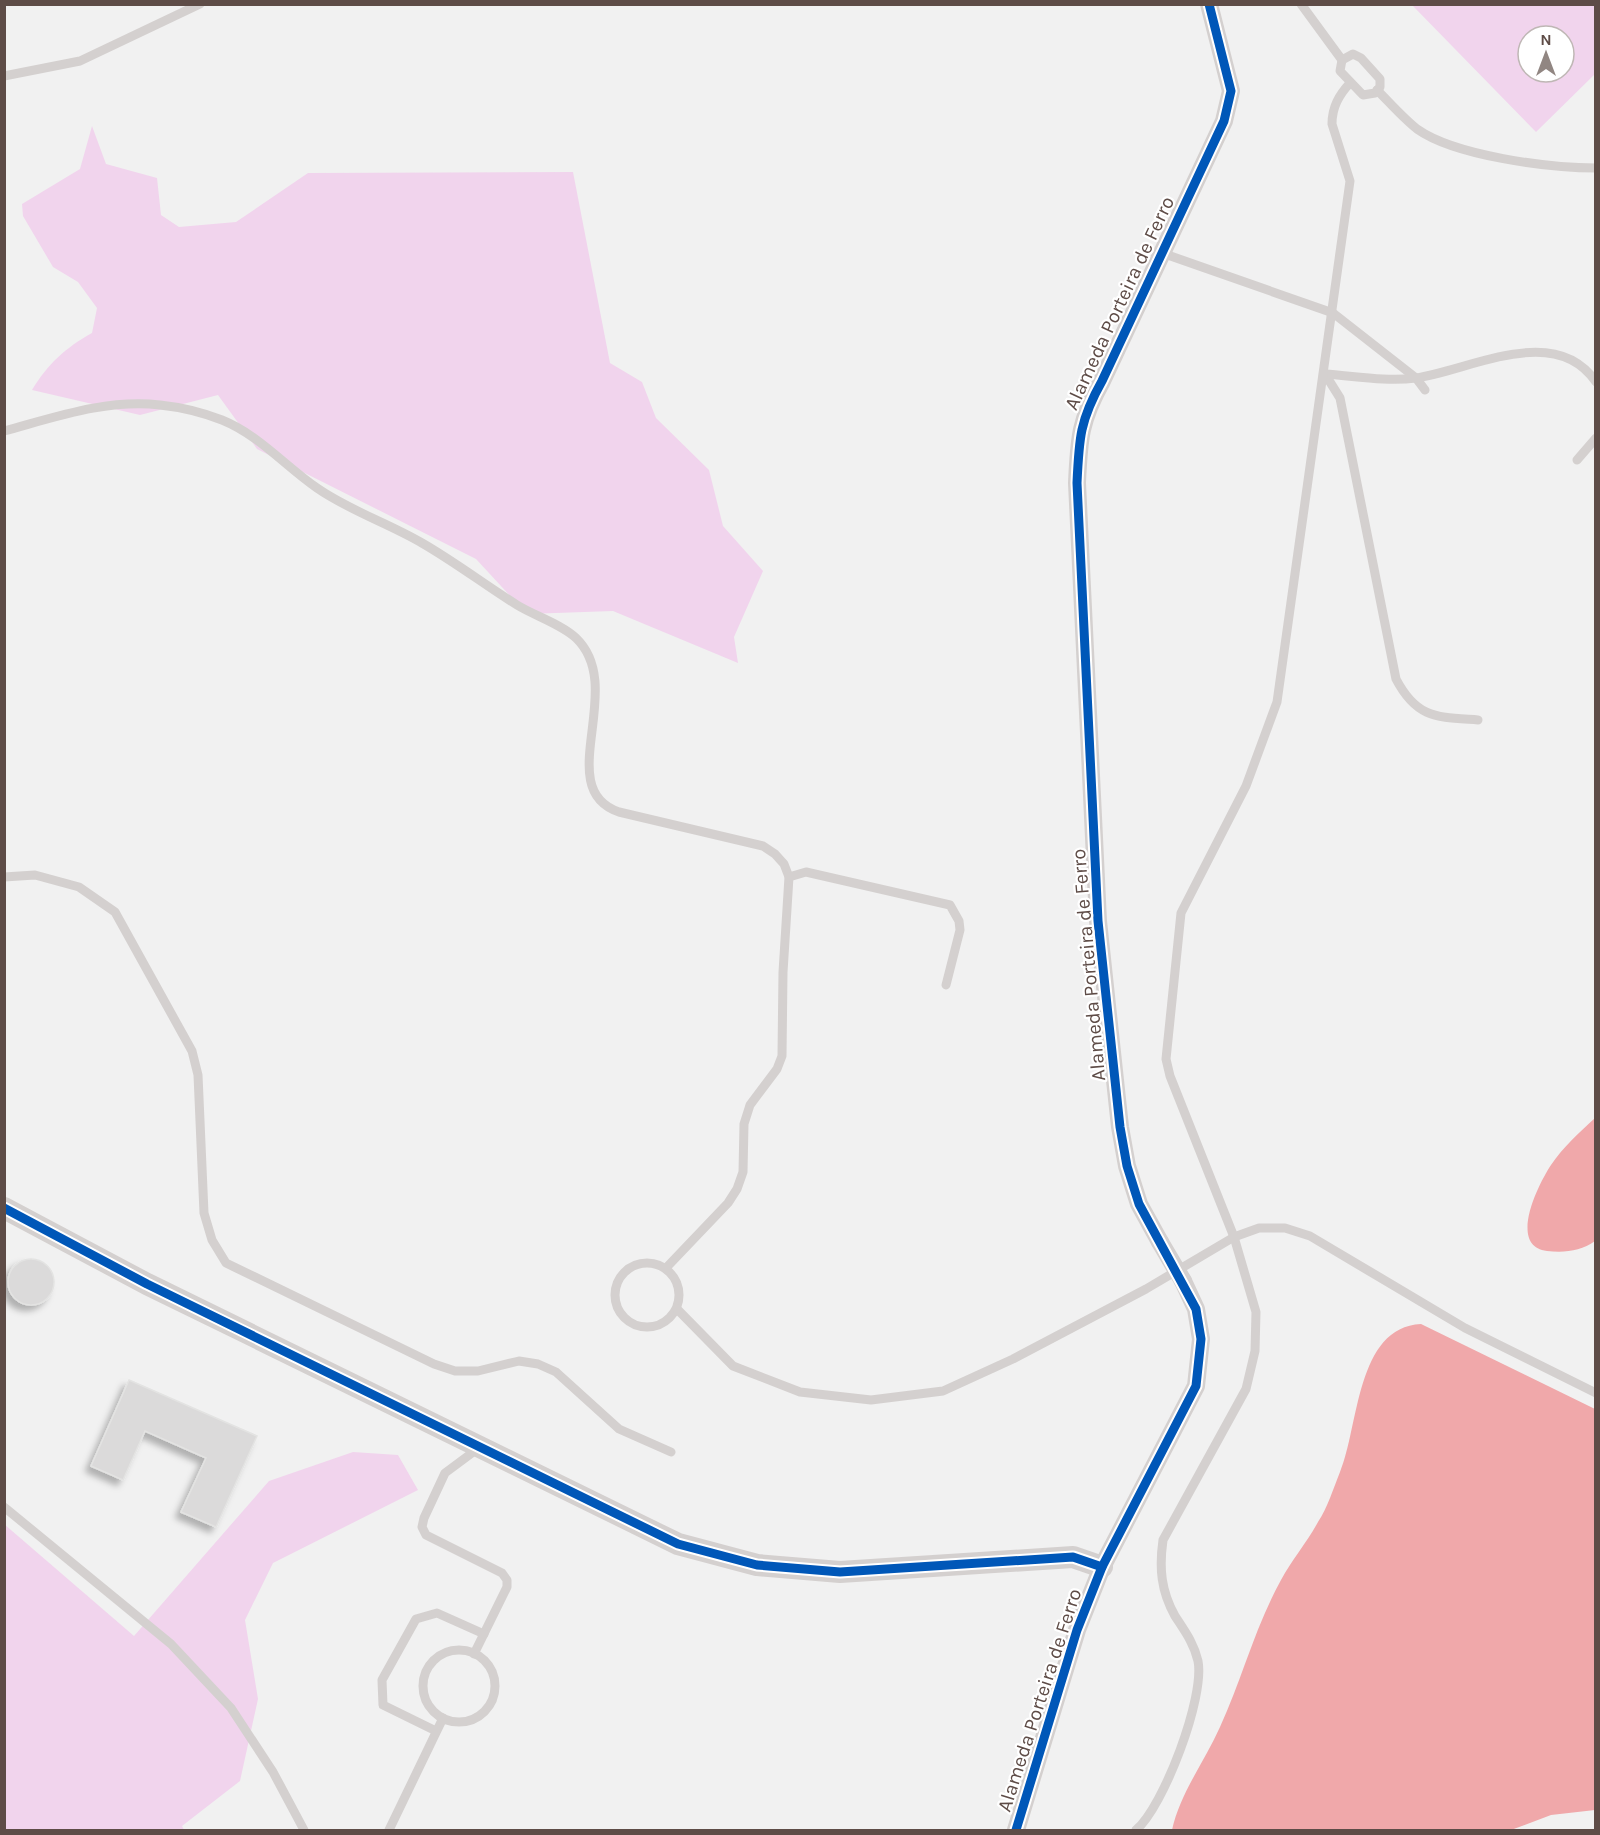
<svg xmlns="http://www.w3.org/2000/svg" width="1600" height="1835" font-family="Karla,sans-serif">
<style>
.green{fill:#f1d4ed;fill-rule:evenodd}
.water{fill:#f0a8aa}
.building{fill:#dbdada;stroke:#e3e3e2;stroke-width:1.5;filter:url(#shadow)}
.lines{fill:none;stroke-linecap:round;stroke-linejoin:round}
.service{stroke:#d4d0cf;stroke-width:9}
.minor{stroke:#d4d0cf;stroke-width:18}
.tertiary{stroke:#d4d0cf;stroke-width:22}
.minor-bridge{stroke:#d4d0cf;stroke-width:18}
.cycleway-casing{stroke:#fff;stroke-width:13}
.cycleway{stroke:#0057b8;stroke-width:9}
.labels{text-anchor:middle;stroke-width:4.5;stroke-linejoin:round;paint-order:stroke}
.street-label{font-size:20px;fill:#5e4c47;stroke:#fff}
</style>
<defs>
<filter id="shadow"><feDropShadow dx="-5.5" dy="5.5" stdDeviation="3" flood-color="#0004"/></filter>
</defs>
<rect width="100%" height="100%" fill="#f1f1f1"/>
<g class="green">
<path d="M1412 5H1595V74L1536 132ZM1528 36H1564V72H1528Z"/>
<path d="M92 126 106 164 157 178 161 215 179 227 236 222 308 173 573 172 610 363 642 382 656 418 709 470 723 526 763 571 734 637 738 663 613 611 527 614 476 559 257 449 218 395 140 415 32 390C48 364 65 348 92 333L97 308 78 282 53 267 23 216 22 204 80 169Z"/>
<path d="M353 1452 398 1455 418 1490 273 1563 245 1620 258 1699 240 1781 182 1826 184 1830H5L4 1524 134 1636 269 1481Z"/>
</g>
<g class="water">
<path d="M1595 1118V1241C1581 1251 1565 1253 1547 1251 1507 1246 1539 1183 1551 1165 1563 1147 1580 1132 1595 1118Z"/>
<path d="M1421 1324 1595 1409V1810L1551 1815 1511 1830H1172C1180 1793 1205 1761 1220 1727 1242 1679 1255 1627 1281 1580 1292 1560 1307 1542 1318 1522 1328 1507 1333 1489 1340 1472 1359 1427 1356 1327 1421 1324Z"/>
</g>
<g class="building">
<circle cx="31" cy="1282" r="23"/>
<path d="M129 1380 257 1436 216 1527 181 1512 206 1458 145 1431 123 1480 91 1466Z"/>
</g>
<g class="lines">
<g class="service">
<path d="M1301 4 1342 60"/>
<path d="M1353 54 1361 58 1380 79V87L1375 93 1363 95 1340 71 1342 60Z"/>
<path d="M4 76 80 61 200 4"/>
<path d="M1377 90C1390 103 1403 118 1417 129 1455 156 1549 168 1596 168"/>
<path d="M1162 253 1333 313 1416 378 1425 390"/>
<path d="M1325 374 1340 398 1396 679C1417 719 1437 717 1478 720"/>
<path d="M1325 374C1354 376 1387 382 1416 378 1471 370 1555 322 1596 382"/>
<path d="M4 431C56 417 106 399 160 405 179 407 204 413 222 420 259 435 285 466 317 488 350 511 388 523 422 543 455 562 485 585 517 605 535 616 561 624 576 638 628 688 551 789 619 812L763 846 775 854 784 864 789 877 783 972 782 1056 777 1069 750 1105 744 1124 743 1172 737 1189 728 1203 666 1268"/>
<path d="M1577 460 1596 438"/>
<path d="M4 877 35 875 79 887 115 912 192 1051 198 1075 204 1213 212 1240 226 1263 434 1364 455 1371H478L519 1361 538 1364 556 1372 619 1429 671 1452"/>
<path d="M789 877 806 872 950 905 959 921 960 930 946 985"/>
<circle cx="647" cy="1295" r="32"/>
<path d="M677 1309 733 1366 800 1392 871 1400 943 1391 1013 1359 1146 1289 1234 1237 1259 1228H1285L1310 1236 1465 1328 1596 1393"/>
<path d="M4 1507 171 1644 231 1708 273 1772 304 1830"/>
<circle cx="459" cy="1686" r="36"/>
<path d="M474 1654 507 1587V1580L502 1573 426 1535 422 1527 424 1518 445 1473 480 1447"/>
<path d="M436 1731 383 1705 382 1680 416 1619 437 1613 484 1634"/>
<path d="M389 1830 443 1718"/>
<path d="M1136 1830C1164 1806 1205 1697 1198 1661 1194 1643 1184 1630 1175 1616 1161 1591 1159 1568 1163 1540L1246 1389 1255 1351 1256 1312 1234 1237 1170 1076 1166 1059 1181 913 1246 786 1277 702 1350 181 1332 124C1332 107 1339 95 1350 83"/>
</g>
<g class="minor">
<path d="M1160 1242 1139 1204 1127 1166 1120 1127 1098 921 1077 483C1079 438 1080 420 1102 381L1224 121 1231 91 1209 4"/>
<path d="M1016 1830 1077 1630 1102 1567 1196 1386 1201 1339 1196 1309 1183 1281"/>
</g>
<path class="tertiary" d="M4 1208 147 1284 678 1544 757 1565 840 1572 1073 1557 1102 1567"/>
<path class="minor-bridge" d="M1160 1242 1183 1281"/>
<g class="cycleway-casing">
<g id="cycleway">
<path d="M4 1208 147 1284 678 1544 757 1565 840 1572 1073 1557 1102 1567"/>
<path d="M1016 1830 1077 1630 1102 1567 1196 1386 1201 1339 1196 1309 1139 1204 1127 1166 1120 1127 1098 921 1077 483C1079 438 1080 420 1102 381L1224 121 1231 91 1209 4"/>
</g>
</g>
<use href="#cycleway" class="cycleway"/>
</g>
<g class="labels">
<g class="street-label">
<text transform="translate(1119 303) rotate(-65)" y="7">Alameda Porteira de Ferro</text>
<text transform="translate(1088 965) rotate(-95)" y="7">Alameda Porteira de Ferro</text>
<text transform="translate(1039 1700) rotate(-72)" y="7">Alameda Porteira de Ferro</text>
</g>
</g>
<rect width="1600" height="1835" fill="none" stroke="#5e4c47" stroke-width="12"/>
<g transform="translate(1546 54)"><circle r="28" fill="#ffffff" stroke="#bfb7b5" stroke-width="1.5"/>
<path d="M0-4.5L10 22L0 15L-10 22Z" fill="#918682"/>
<text y="-9" font-size="16" font-weight="bold" text-anchor="middle" fill="#5e4c47">N</text>
</g>
</svg>
